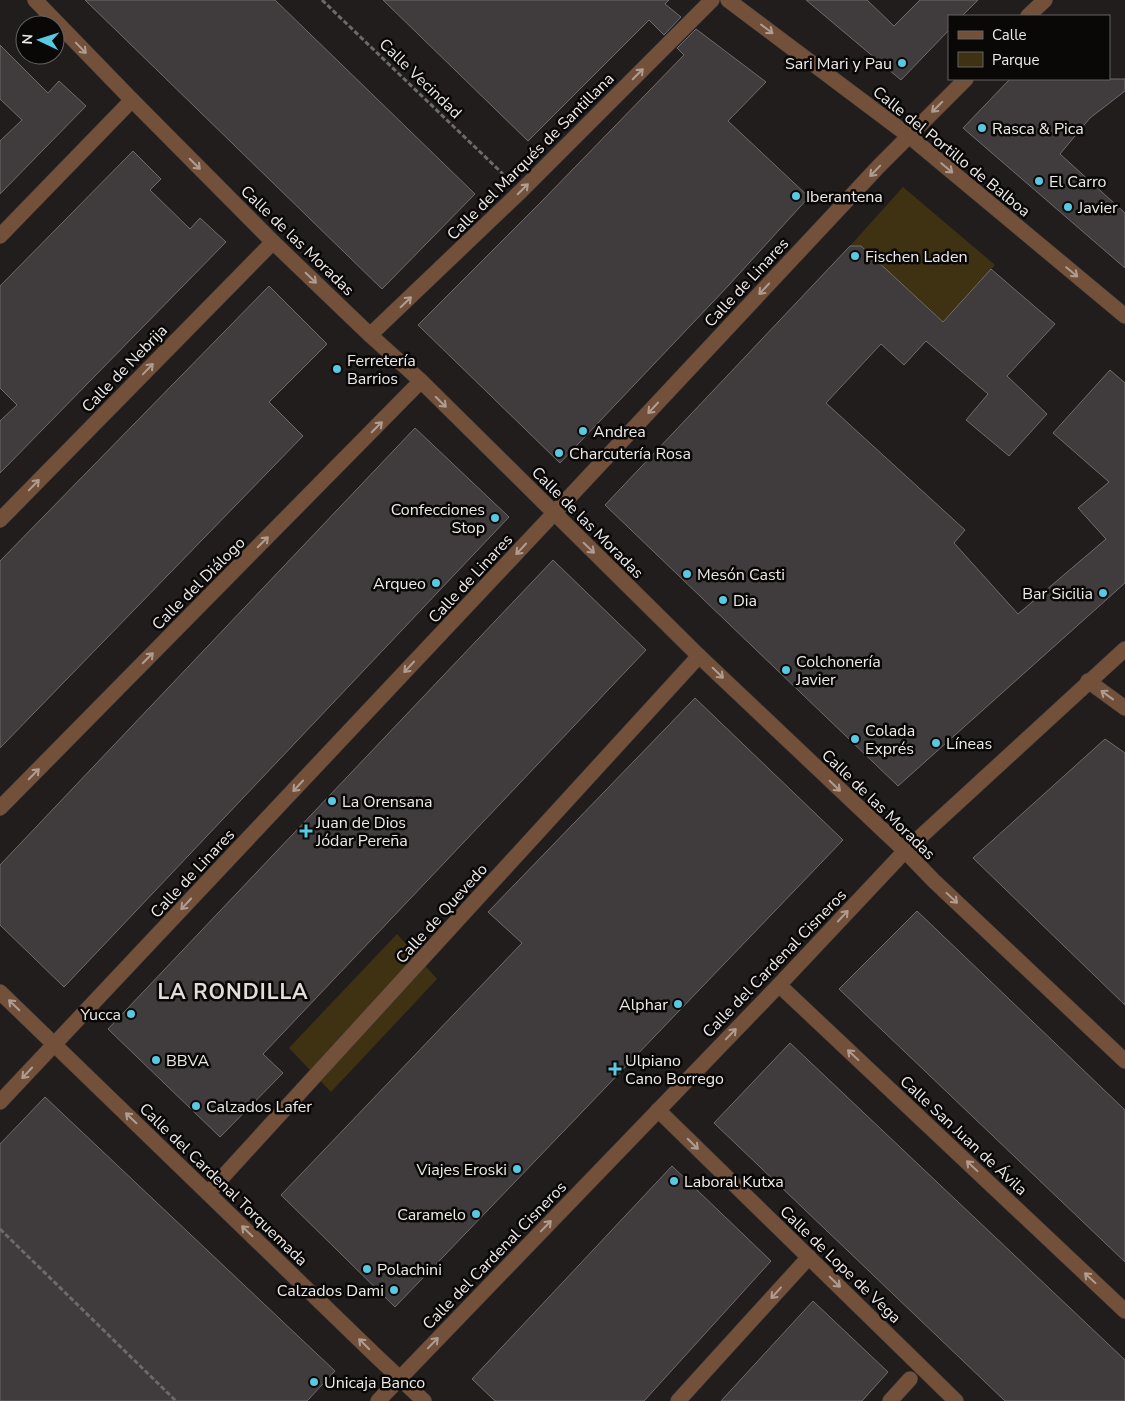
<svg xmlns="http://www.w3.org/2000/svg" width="1125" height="1401" font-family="'Nunito Sans',sans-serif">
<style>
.green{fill:#3f3212}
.building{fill:#403b3d;stroke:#706b6d}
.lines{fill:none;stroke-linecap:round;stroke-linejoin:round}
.minor-casing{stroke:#3e3a39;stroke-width:16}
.path{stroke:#6e6a6a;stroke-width:3;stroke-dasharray:5 2.5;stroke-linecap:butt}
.minor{stroke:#72503a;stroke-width:15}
.oneway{stroke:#b09d92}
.poi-dot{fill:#58c9e3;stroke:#090807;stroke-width:2}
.labels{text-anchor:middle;stroke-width:5;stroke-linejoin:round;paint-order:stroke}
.poi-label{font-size:16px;fill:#eeeaea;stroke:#090807;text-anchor:start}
.street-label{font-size:16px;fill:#eeeaea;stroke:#090807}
.district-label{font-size:21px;font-weight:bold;letter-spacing:1px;fill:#e3dcdc;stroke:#090807}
</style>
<rect width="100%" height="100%" fill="#211d1c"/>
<g class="green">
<path d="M903 187 995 265 943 322 861 246H850Z"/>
<path d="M397 934 437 979 331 1092 289 1048Z"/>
</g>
<g class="building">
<path d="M85 0H275L475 194 382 289Z"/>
<path d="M383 0H669L665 4 681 17 664 35 649 20 528 141Z"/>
<path d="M806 0H867L894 26 920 0H978L962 16H949V30L901 80Z"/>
<path d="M696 29 766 82 728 121 809 197 729 285 560 463 418 325 542 201 684 55 677 48Z"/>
<path d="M0 45 48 93 59 81 86 106 0 194V141L22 120 0 99Z"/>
<path d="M1010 79H1125V91L1090 118 1060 154 1125 213V268L963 128Z"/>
<path d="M133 151 161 179 150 190 190 229 200 218 226 242 0 473V421L17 405 0 388V286Z"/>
<path d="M850 246H861L943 322 991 269 1055 324 1007 376 1047 414 1009 456 966 420 988 394 926 341 904 365 881 344 826 403 965 530 954 543 1018 614 1106 539 1078 508 1109 482 1053 433 1110 370 1125 383V583L898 786 605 505Z"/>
<path d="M269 286 327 344 269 402 303 436 0 748V561Z"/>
<path d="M415 428 509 517 64 987 0 925V865Z"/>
<path d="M553 560 646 650 263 1054 283 1073 220 1137 108 1029Z"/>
<path d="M695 698 843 840 395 1307 281 1195 522 943 488 912Z"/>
<path d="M1105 739 1125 753V1005L973 858Z"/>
<path d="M917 911 1125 1110V1262L839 989Z"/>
<path d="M790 1043 1125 1360V1401H1005L714 1123Z"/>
<path d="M45 1097 335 1371 307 1401H0V1144Z"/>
<path d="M672 1166 771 1261 644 1401H495L472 1379Z"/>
<path d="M813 1301 888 1372 862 1401H721Z"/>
</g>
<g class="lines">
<g class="minor-casing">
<g id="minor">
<path d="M35 0 132 100 273 242 370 335 421 381 699 656 905 851 934 881 1125 1061"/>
<path d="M728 0 909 136 1125 316"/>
<path d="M1028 16 1045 0"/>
<path d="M0 236 132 100"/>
<path d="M370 335 521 191 712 0"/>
<path d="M0 520 273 242"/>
<path d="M1088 681 1125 708"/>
<path d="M0 808 421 381"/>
<path d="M779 985 1125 1311"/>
<path d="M0 992 374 1354 424 1401"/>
<path d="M0 1102 575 491 879 166 966 79"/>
<path d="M658 1110 956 1401"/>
<path d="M208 1193 699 656"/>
<path d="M378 1401 779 985 905 851 1125 649"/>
<path d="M678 1401 809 1257"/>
<path d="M890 1401 910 1379"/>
</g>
</g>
<g class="path">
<path d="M322 0 503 174"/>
<path d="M0 1229 176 1401"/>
</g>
<use href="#minor" class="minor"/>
</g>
<defs><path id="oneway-shaft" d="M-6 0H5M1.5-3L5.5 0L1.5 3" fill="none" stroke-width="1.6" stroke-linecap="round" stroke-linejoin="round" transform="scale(1.25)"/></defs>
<g class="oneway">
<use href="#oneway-shaft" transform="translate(767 29) rotate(37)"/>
<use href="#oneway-shaft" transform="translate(81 48) rotate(46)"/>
<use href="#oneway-shaft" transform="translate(638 74) rotate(-45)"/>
<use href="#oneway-shaft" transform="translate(937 107) rotate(135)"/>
<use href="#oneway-shaft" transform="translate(195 164) rotate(45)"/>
<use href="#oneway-shaft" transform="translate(947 168) rotate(40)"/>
<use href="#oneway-shaft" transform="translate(875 171) rotate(134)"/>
<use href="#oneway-shaft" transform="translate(523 189) rotate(-45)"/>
<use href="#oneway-shaft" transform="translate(1072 272) rotate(40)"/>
<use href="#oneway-shaft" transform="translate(311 278) rotate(44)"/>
<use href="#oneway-shaft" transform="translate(764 289) rotate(133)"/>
<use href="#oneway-shaft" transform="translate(406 302) rotate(-44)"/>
<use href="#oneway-shaft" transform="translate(148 369) rotate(-46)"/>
<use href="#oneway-shaft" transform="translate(441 402) rotate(45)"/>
<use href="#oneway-shaft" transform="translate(653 408) rotate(133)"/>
<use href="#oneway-shaft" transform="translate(377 427) rotate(-45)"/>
<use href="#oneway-shaft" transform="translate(34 485) rotate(-46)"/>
<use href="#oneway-shaft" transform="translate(263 542) rotate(-45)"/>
<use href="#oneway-shaft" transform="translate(589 548) rotate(44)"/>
<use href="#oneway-shaft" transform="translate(521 549) rotate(133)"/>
<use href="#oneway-shaft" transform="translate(148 658) rotate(-45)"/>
<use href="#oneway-shaft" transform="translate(409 667) rotate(133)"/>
<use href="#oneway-shaft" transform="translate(718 673) rotate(44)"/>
<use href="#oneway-shaft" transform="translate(1107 695) rotate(-144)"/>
<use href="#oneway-shaft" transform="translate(34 774) rotate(-45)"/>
<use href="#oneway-shaft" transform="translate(298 786) rotate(133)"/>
<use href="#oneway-shaft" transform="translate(835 786) rotate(44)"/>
<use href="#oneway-shaft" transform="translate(952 898) rotate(43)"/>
<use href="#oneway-shaft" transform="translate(186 904) rotate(133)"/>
<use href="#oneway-shaft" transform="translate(843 916) rotate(-47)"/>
<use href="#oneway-shaft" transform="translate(14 1005) rotate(-136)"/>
<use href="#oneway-shaft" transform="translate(731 1034) rotate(-46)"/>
<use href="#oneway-shaft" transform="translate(853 1055) rotate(-137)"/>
<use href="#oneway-shaft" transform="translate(27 1073) rotate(133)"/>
<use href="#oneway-shaft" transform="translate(131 1118) rotate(-136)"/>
<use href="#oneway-shaft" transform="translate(693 1144) rotate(45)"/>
<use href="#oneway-shaft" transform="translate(972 1166) rotate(-137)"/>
<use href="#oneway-shaft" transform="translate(546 1226) rotate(-46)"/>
<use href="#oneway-shaft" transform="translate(247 1231) rotate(-136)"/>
<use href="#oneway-shaft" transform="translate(1090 1278) rotate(-137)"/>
<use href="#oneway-shaft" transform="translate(835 1282) rotate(44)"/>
<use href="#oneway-shaft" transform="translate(776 1293) rotate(132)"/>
<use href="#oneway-shaft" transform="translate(433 1343) rotate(-46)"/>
<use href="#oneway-shaft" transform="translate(364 1344) rotate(-135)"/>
</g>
<g class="poi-dot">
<circle cx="902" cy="63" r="5"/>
<circle cx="982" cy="128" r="5"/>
<circle cx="1039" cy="181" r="5"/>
<circle cx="796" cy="196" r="5"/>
<circle cx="1068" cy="207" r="5"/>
<circle cx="855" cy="256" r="5"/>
<circle cx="337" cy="369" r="5"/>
<circle cx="583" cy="431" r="5"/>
<circle cx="559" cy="453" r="5"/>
<circle cx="495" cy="518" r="5"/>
<circle cx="687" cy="574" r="5"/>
<circle cx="436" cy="583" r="5"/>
<circle cx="1103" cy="593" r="5"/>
<circle cx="723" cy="600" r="5"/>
<circle cx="786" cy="670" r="5"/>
<circle cx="855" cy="739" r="5"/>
<circle cx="936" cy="743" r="5"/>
<circle cx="332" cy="801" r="5"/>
<path d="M303.5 823.5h5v5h5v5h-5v5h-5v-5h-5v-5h5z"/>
<circle cx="678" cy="1004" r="5"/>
<circle cx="131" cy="1014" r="5"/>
<circle cx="156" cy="1060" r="5"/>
<path d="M612.5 1061.5h5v5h5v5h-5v5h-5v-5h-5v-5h5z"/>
<circle cx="196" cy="1106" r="5"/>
<circle cx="517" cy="1169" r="5"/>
<circle cx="674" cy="1181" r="5"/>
<circle cx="476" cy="1214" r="5"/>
<circle cx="367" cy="1269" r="5"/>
<circle cx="394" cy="1290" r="5"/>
<circle cx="314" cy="1382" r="5"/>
</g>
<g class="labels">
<g class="poi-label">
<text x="892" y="69" text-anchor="end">Sari Mari y Pau</text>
<text x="992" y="134">Rasca &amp; Pica</text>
<text x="1049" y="187">El Carro</text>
<text x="806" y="202">Iberantena</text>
<text x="1078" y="213">Javier</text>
<text x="865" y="262">Fischen Laden</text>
<text x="347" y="366">Ferretería<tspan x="347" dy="18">Barrios</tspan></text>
<text x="593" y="437">Andrea</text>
<text x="569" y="459">Charcutería Rosa</text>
<text x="485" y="515" text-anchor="end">Confecciones<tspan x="485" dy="18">Stop</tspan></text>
<text x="697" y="580">Mesón Casti</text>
<text x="426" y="589" text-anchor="end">Arqueo</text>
<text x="1093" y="599" text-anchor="end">Bar Sicilia</text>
<text x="733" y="606">Dia</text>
<text x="796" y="667">Colchonería<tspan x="796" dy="18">Javier</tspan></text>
<text x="865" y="736">Colada<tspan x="865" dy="18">Exprés</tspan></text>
<text x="946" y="749">Líneas</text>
<text x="342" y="807">La Orensana</text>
<text x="316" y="828">Juan de Dios<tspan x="316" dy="18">Jódar Pereña</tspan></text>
<text x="668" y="1010" text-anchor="end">Alphar</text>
<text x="121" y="1020" text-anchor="end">Yucca</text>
<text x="166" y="1066">BBVA</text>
<text x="625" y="1066">Ulpiano<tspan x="625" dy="18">Cano Borrego</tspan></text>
<text x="206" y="1112">Calzados Lafer</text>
<text x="507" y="1175" text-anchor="end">Viajes Eroski</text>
<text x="684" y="1187">Laboral Kutxa</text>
<text x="466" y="1220" text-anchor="end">Caramelo</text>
<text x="377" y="1275">Polachini</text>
<text x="384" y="1296" text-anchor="end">Calzados Dami</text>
<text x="324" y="1388">Unicaja Banco</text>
</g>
<g class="street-label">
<text transform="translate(421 78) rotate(44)" y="6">Calle Vecindad</text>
<text transform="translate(952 151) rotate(39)" y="6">Calle del Portillo de Balboa</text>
<text transform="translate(530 156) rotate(-45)" y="6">Calle del Marqués de Santillana</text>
<text transform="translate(298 240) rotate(44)" y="6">Calle de las Moradas</text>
<text transform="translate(746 282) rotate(-47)" y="6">Calle de Linares</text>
<text transform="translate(124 368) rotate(-46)" y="6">Calle de Nebrija</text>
<text transform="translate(588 522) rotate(45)" y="6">Calle de las Moradas</text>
<text transform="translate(470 578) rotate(-47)" y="6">Calle de Linares</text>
<text transform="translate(198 583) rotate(-45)" y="6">Calle del Diálogo</text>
<text transform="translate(879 804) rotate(44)" y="6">Calle de las Moradas</text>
<text transform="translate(192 873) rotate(-47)" y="6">Calle de Linares</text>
<text transform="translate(441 913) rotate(-48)" y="6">Calle de Quevedo</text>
<text transform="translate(774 963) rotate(-46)" y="6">Calle del Cardenal Cisneros</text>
<text transform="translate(964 1135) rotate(43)" y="6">Calle San Juan de Ávila</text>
<text transform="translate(224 1184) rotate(44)" y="6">Calle del Cardenal Torquemada</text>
<text transform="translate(494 1255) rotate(-46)" y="6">Calle del Cardenal Cisneros</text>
<text transform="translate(841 1264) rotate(44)" y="6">Calle de Lope de Vega</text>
</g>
<g class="district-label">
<text x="233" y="999">LA RONDILLA</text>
</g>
</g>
<rect x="948" y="15" width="162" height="65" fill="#090807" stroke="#656262"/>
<rect x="958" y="31" width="25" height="8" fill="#72503a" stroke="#656262"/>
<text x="992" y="40" font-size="15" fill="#eeeaea">Calle</text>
<rect x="958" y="52" width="25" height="15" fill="#3f3212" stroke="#656262"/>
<text x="992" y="65" font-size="15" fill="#eeeaea">Parque</text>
<g transform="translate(40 40) rotate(274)"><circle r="24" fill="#090807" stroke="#656262"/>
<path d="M0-4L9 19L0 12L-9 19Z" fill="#58c9e3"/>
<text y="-8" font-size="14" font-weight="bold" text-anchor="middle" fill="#eeeaea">N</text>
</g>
</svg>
